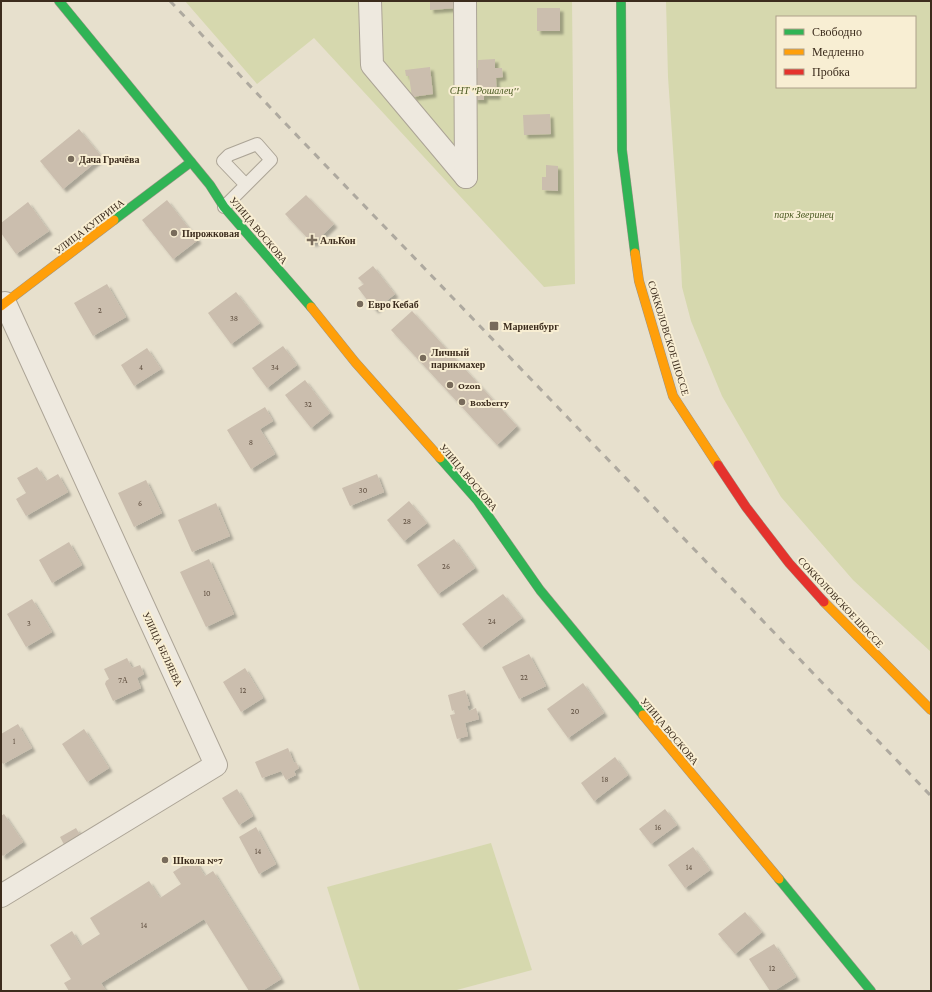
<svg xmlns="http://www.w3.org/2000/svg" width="932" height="992" font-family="'Crimson Pro',serif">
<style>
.green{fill:#d6d8ae;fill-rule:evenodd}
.building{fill:#cbbeae;filter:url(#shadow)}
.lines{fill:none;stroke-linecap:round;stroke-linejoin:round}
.lane-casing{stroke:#aca496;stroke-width:14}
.street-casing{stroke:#aca496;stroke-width:24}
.fast-casing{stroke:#9c9486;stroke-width:10}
.slow-casing{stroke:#9c9486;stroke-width:10}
.jam-casing{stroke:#9c9486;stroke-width:10}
.lane{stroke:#eee9df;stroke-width:12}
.street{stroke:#eee9df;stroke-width:22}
.fast{stroke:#30b455;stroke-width:9}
.slow{stroke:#ff9f0a;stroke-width:9}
.jam{stroke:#e5322d;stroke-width:9}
.rail{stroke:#aea99f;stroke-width:3;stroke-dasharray:7 7;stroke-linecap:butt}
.poi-dot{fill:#786b5b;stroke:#f8eed3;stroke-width:1.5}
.labels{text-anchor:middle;stroke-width:4;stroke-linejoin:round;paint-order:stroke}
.number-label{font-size:8px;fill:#605041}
.park-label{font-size:10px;font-style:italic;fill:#4b5a22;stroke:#f8eed3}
.poi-label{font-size:10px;font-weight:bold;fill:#3c2c1d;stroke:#f8eed3;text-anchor:start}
.street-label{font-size:10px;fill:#3c2c1d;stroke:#f8eed3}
</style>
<defs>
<filter id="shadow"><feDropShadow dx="3.5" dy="3.5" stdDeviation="1" flood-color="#0004"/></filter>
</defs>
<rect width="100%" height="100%" fill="#e7e0cd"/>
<g class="green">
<path d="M185 1H572L575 284 544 287 314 38 257 84Z"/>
<path d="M666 1H931V652L853 580 781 497 722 396 691 321 682 287 681 265 668 77ZM777 17H915V87H777Z"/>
<path d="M491 843 532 970 453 991H360L327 887Z"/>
</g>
<g class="building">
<path d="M430 1H456L457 8 430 10Z"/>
<rect x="537" y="8" width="23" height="23"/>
<path d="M495 59V68H502L503 77 496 78 497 96H484V100H474L473 68H478V60Z"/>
<path d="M430 67 433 94 412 97 409 76H406L405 70Z"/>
<path d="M550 114 551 134 524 135 523 115Z"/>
<path d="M79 129 102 157 63 189 40 161Z"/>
<path d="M546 165 558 166V191L542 190V177H546Z"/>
<path d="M306 195 334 224 313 244 285 214Z"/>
<path d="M167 200 198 240 173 259 142 220Z"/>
<path d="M28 202 49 231 16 254 1 233V223Z"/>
<path d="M373 266 395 294 375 310 358 288 364 284 358 278Z"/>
<path d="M107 284 126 317 93 336 74 303Z"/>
<path d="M236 292 260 323 231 344 208 313Z"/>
<path d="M412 311 517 426 497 445 391 330Z"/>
<path d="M283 346 297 365 267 388 252 368Z"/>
<path d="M147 348 161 369 134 386 121 365Z"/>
<path d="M305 380 330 413 311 428 285 395Z"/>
<path d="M265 407 273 421 260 429 275 454 251 469 227 430Z"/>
<path d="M37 467 46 481 58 474 68 492 26 516 16 499 26 493 17 478Z"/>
<path d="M377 474 384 492 350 506 342 488Z"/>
<path d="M146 480 162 513 134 527 118 493Z"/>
<path d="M409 501 427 523 404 541 387 520Z"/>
<path d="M216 503 230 536 192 552 178 520Z"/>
<path d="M454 539 475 568 438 594 417 565Z"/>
<path d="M69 542 82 565 52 583 39 560Z"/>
<path d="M209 559 234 614 206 627 180 572Z"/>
<path d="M503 594 522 618 481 648 462 624Z"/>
<path d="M32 599 52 632 26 647 7 614Z"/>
<path d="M529 654 546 686 519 699 502 667Z"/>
<path d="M127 658 132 668 140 665 144 674 137 678 141 688 113 701 105 684 106 681 109 679 104 669Z"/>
<path d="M245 668 263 698 241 712 223 682Z"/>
<path d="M583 683 604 713 568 738 547 709Z"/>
<path d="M465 690 470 705 467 706 469 711 476 708 479 719 465 723 468 736 457 739 450 715 455 714 454 710 452 711 448 695Z"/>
<path d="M18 724 32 748 3 764 1 761V734Z"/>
<path d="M84 729 109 768 87 782 62 744Z"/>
<path d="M288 748 294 763 296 762 299 768 294 771 296 775 286 780 281 771 262 778 255 762Z"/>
<path d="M615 757 628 775 594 801 581 783Z"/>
<path d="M237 789 253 816 239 825 222 798Z"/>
<path d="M665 809 677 825 651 844 639 829Z"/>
<path d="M4 814 23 842 3 856 1 854V816Z"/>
<path d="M256 827 276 864 259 874 239 837Z"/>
<path d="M76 828 83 840 67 850 60 837Z"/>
<path d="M693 847 710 870 685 888 668 865Z"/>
<path d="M194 859 205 876 213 871 281 979 262 991H249L204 919 101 983 106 991H69L64 983 71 979 50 945 72 931 81 946 100 934 90 918 149 881 160 898 181 884 173 872Z"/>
<path d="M745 912 762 932 735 954 718 934Z"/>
<path d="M774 944 796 977 774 991H770L749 959Z"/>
</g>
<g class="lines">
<g class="lane-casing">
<path id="lane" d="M224 207 271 160 257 144 229 155 223 161 246 185"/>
</g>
<g class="street-casing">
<g id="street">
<path d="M370 1 372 65 466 177"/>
<path d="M465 1 466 177"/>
<path d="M1 896 216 765 5 303"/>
</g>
</g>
<g class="fast-casing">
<g id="fast">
<path d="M59 1 210 185 224 207 311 307"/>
<path d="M621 1 622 150 635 253"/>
<path d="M114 220 191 162"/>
<path d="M440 458 477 500 540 590 643 715"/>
<path d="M779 879 871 991"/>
</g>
</g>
<g class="slow-casing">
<g id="slow">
<path d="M635 253 639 281 673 396 718 465"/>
<path d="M1 306 114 220"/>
<path d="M311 307 355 362 440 458"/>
<path d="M824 602 931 710"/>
<path d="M643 715 779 879"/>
</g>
</g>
<g class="jam-casing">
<path id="jam" d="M718 465 746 507 789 563 824 602"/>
</g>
<use href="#lane" class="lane"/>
<use href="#street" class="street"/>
<use href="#fast" class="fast"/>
<use href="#slow" class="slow"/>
<use href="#jam" class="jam"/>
<path class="rail" d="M170 1 284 122 931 796"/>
</g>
<g class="poi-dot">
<circle cx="71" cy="159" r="4"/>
<circle cx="174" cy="233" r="4"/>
<path d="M310 234h4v4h4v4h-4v4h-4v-4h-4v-4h4z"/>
<circle cx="360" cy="304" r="4"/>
<rect x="489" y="321" width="10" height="10" rx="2"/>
<circle cx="423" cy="358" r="4"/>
<circle cx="450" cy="385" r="4"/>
<circle cx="462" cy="402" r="4"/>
<circle cx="165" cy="860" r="4"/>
</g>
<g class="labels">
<g class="number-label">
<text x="100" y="313">2</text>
<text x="234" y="321">38</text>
<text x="141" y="370">4</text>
<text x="275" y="370">34</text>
<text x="308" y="407">32</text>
<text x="251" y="445">8</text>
<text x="363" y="493">30</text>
<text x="140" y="506">6</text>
<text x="407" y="524">28</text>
<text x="446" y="569">26</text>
<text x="207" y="596">10</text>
<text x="492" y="624">24</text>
<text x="29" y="626">3</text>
<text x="524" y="680">22</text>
<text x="123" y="683">7А</text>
<text x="243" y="693">12</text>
<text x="575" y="714">20</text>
<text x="14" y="744">1</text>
<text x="605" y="782">18</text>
<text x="658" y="830">16</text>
<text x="258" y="854">14</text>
<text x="689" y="870">14</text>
<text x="144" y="928">14</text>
<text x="772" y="971">12</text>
</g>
<g class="park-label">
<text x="484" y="94">СНТ ''Рошалец''</text>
<text x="804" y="218">парк Зверинец</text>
</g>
<g class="poi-label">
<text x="79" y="163">Дача Грачёва</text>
<text x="182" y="237">Пирожковая</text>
<text x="320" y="244">АльКон</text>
<text x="368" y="308">Евро Кебаб</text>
<text x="503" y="330">Мариенбург</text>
<text x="431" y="356">Личный<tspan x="431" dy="12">парикмахер</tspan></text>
<text x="458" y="389">Ozon</text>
<text x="470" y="406">Boxberry</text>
<text x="173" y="864">Школа №7</text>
</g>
<g class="street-label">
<text transform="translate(89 226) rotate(-37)" y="4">УЛИЦА КУПРИНА</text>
<text transform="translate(259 230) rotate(50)" y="4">УЛИЦА ВОСКОВА</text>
<text transform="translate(669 338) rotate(73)" y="4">СОККОЛОВСКОЕ ШОССЕ</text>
<text transform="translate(469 477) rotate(50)" y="4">УЛИЦА ВОСКОВА</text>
<text transform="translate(841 602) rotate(47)" y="4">СОККОЛОВСКОЕ ШОССЕ</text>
<text transform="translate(163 649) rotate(65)" y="4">УЛИЦА БЕЛЯЕВА</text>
<text transform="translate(670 731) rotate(50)" y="4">УЛИЦА ВОСКОВА</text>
</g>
</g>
<rect width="932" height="992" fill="none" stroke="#3c2c1d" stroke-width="4"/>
<rect x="776" y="16" width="140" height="72" fill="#f8eed3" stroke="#ada08a"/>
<rect x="784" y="29" width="20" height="6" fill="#30b455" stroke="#ada08a"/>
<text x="812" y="36" font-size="12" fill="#3c2c1d">Свободно</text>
<rect x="784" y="49" width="20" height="6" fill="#ff9f0a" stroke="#ada08a"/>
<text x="812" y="56" font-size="12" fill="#3c2c1d">Медленно</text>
<rect x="784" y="69" width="20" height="6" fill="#e5322d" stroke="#ada08a"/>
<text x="812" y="76" font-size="12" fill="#3c2c1d">Пробка</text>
</svg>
